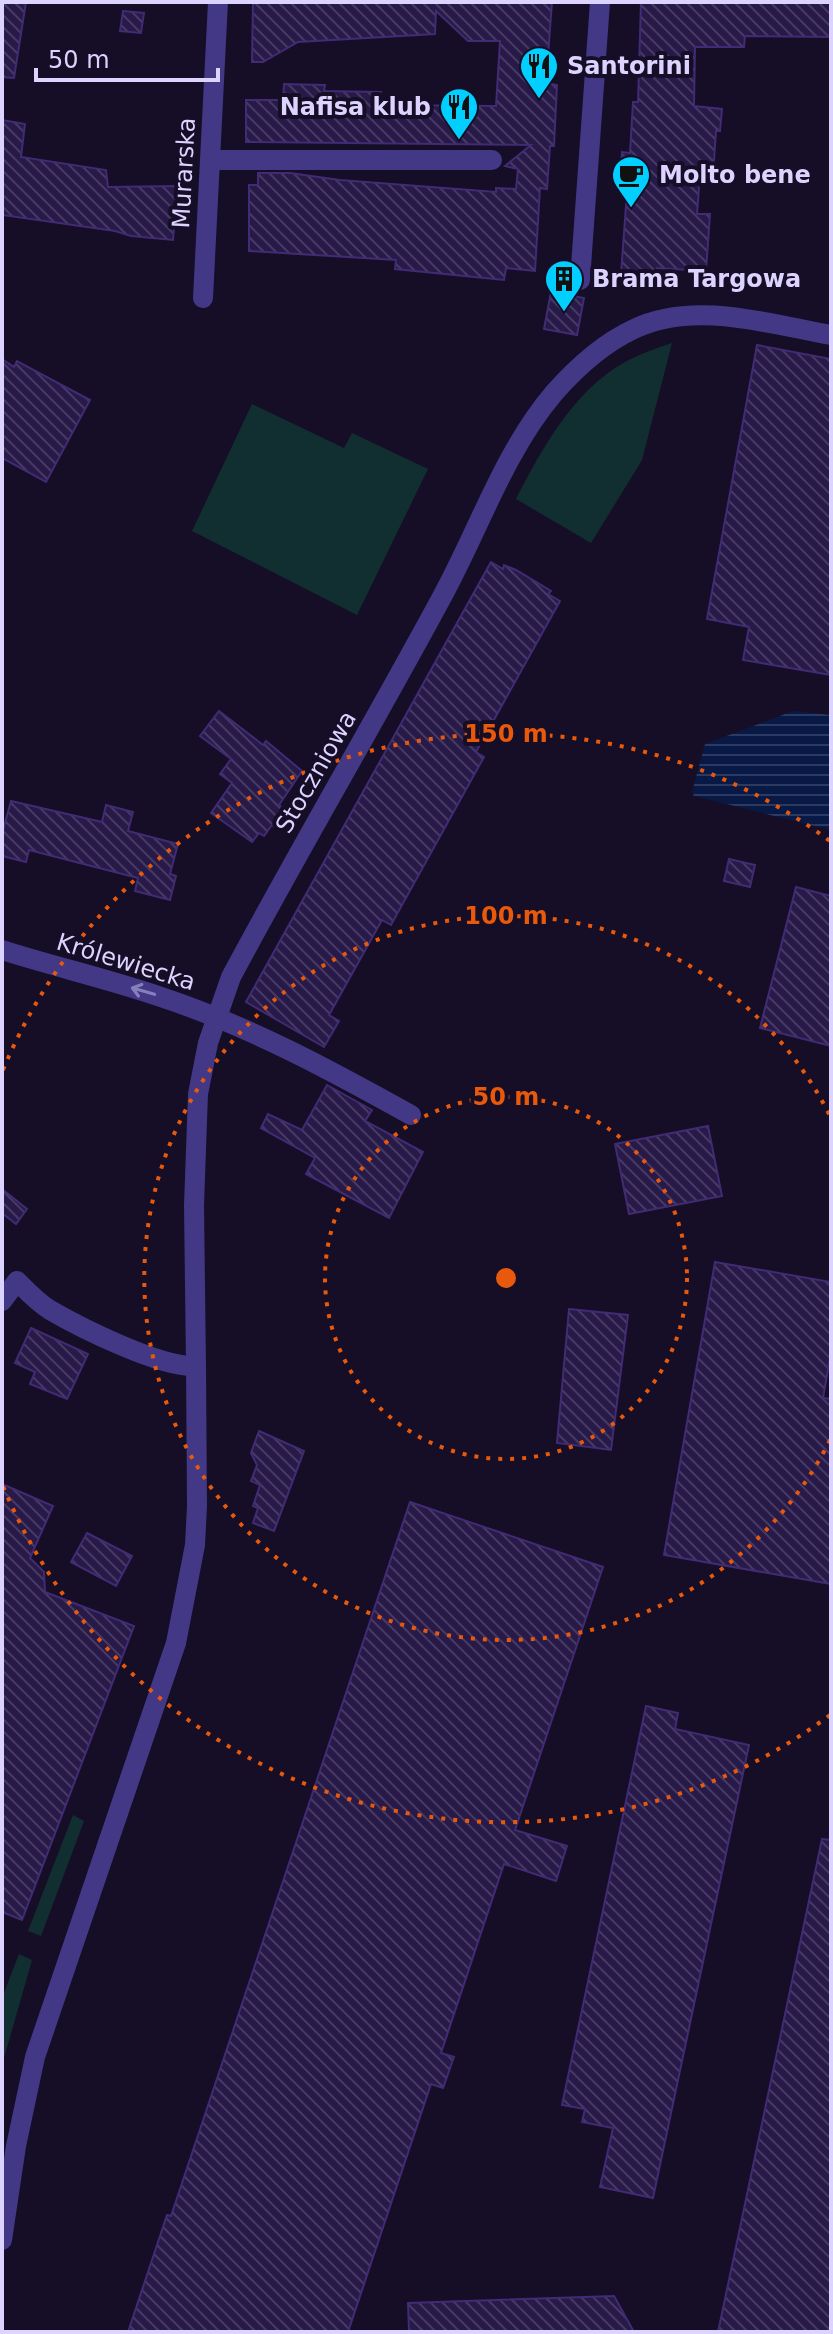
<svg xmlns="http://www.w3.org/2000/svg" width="833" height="2334" font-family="'DejaVu Sans',sans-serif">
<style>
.green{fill:#112f30}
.water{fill:url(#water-rules)}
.building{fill:url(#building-back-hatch);stroke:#402b74;stroke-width:2}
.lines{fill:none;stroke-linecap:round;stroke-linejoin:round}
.minor{stroke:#423886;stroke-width:20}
.oneway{stroke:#877ebc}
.ring{fill:none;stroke:#e8590c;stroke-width:4;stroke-dasharray:4 8}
.labels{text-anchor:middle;stroke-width:8;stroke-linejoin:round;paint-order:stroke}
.poi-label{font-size:24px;font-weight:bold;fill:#dcd4ff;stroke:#150e26;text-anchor:start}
.street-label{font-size:24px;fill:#dcd4ff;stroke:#150e26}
.centre{fill:#e8590c;stroke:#150e26;stroke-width:4}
.ring-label{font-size:24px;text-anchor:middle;font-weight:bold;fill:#e8590c;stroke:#150e26;stroke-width:8;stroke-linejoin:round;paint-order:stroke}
</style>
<defs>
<pattern id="water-rules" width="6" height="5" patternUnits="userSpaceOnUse" patternTransform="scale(2)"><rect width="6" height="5" fill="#091945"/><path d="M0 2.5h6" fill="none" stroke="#2c3a61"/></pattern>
<pattern id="building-back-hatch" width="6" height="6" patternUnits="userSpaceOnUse" patternTransform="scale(2)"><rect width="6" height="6" fill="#271a48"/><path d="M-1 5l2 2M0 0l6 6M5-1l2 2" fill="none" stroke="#463a63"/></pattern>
</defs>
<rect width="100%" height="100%" fill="#150e26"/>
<g class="green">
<path d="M672 343 642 460 591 543 516 499C543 446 579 381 637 356 648 351 660 347 672 343Z"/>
<path d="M252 404 344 448 352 433 428 469 357 615 192 531Z"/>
<path d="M73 1815 84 1821 41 1936 28 1931Z"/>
<path d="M19 1954 32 1960 2 2065V1998Z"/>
</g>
<path class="water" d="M793 711 831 715V830L694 796 692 792 705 744Z"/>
<g class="building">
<path d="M2 2H26L14 78 2 77Z"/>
<path d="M253 2H552L546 83 557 85 554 146H550L547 189 540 188 535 271 506 268 504 280 395 269 396 260 249 251V185H258V173H290L340 180 496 192V188L516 189 518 169 505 166 531 145 246 142V100H283L284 84 325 85 324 91 381 92V105L496 106 500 41H468L436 11 435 34 298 42 263 62H252Z"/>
<path d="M641 2H831V37L745 36 744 47H695L694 106 722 109 720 131H716L713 175 700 174 697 214H710L706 271 657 268 656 277 621 274 627 192 619 191 622 152 630 153 633 102H638Z"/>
<path d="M123 11 144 13 141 33 120 31Z"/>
<path d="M2 120 25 124 21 157 106 170 108 187 178 186 173 240 131 236 115 231 2 215Z"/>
<path d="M551 292 584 298 577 335 544 329Z"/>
<path d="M757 345 831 359V675L743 660 749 627 707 619Z"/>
<path d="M2 359 14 367 17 361 90 400 46 482 2 458Z"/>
<path d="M491 562 503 569 504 565 516 570 551 591 548 594 560 601 476 752 484 757 391 925 382 920 329 1015 339 1021 324 1047 246 1002Z"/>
<path d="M219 711 263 745 266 741 302 771 279 805 286 810 274 827 272 825 264 836 259 833 252 842 211 813 232 783 220 774 231 759 200 736Z"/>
<path d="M11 801 102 822 106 805 133 812 128 831 178 844 170 874 176 876 170 900 135 891 138 878 29 850 26 862 2 856V834Z"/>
<path d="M729 859 755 865 750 887 724 881Z"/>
<path d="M796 887 831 896V1046L760 1028Z"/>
<path d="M327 1085 372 1110 365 1121 423 1152 389 1218 306 1174 315 1158 261 1128 268 1114 302 1130Z"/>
<path d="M708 1126 722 1196 629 1214 615 1144Z"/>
<path d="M2 1189 27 1209 16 1224 2 1213Z"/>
<path d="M715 1262 831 1282V1352L823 1398 831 1399V1584L664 1555Z"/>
<path d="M569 1309 628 1315 611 1450 557 1443Z"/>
<path d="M31 1328 88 1354 67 1399 30 1384 35 1372 15 1363Z"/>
<path d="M259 1431 304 1451 274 1531 253 1523 258 1508 253 1506 260 1485 251 1481 257 1465 251 1453Z"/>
<path d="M2 1484 53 1506 30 1558 44 1572 45 1592 134 1626 22 1920 2 1912Z"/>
<path d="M410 1502 603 1567 515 1830 567 1846 556 1881 504 1864 441 2053 454 2057 443 2088 431 2084 348 2332H128L167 2215 171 2216Z"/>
<path d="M87 1533 132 1556 116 1586 71 1562Z"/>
<path d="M646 1706 678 1713 675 1729 749 1745 653 2198 600 2187 613 2128 582 2122 585 2109 562 2105Z"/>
<path d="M822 1839 831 1840V2332H718Z"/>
<path d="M614 2296 634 2332H409L408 2303Z"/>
</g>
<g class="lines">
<g class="minor">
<path d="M212 160H492"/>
<path d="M580 280 600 2"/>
<path d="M203 298 218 2"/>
<path d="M2 950C55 967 109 979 161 997 249 1026 330 1070 411 1115"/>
<path d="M2 1301 17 1281C27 1291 37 1302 50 1310 81 1328 161 1368 196 1366L197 1506 195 1545 176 1643 35 2057 16 2146 2 2240"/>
<path d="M196 1366 194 1205 198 1094 208 1043 231 977C300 848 374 723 443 595 480 527 504 452 554 393 576 368 604 343 634 329 694 300 769 324 831 335"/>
</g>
</g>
<defs><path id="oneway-shaft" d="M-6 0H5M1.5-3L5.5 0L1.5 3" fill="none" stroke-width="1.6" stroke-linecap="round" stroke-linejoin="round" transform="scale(2)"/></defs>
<use class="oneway" href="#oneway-shaft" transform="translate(143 991) rotate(-164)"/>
<g class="ring">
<circle cx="506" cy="1278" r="181"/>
<path d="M830 1440A362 362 0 1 1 830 1116"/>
<path d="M830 1715A544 544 0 0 1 3 1486M3 1070A544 544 0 0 1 830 841"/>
</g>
<defs>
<g id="restaurant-pin" transform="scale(2)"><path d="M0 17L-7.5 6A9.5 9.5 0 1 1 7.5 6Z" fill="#00cfff" stroke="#150e26"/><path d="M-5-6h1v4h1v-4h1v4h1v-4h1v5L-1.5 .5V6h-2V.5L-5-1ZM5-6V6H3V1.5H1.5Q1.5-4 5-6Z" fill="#111"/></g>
<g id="cafe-pin" transform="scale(2)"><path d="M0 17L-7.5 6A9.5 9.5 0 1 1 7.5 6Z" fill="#00cfff" stroke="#150e26"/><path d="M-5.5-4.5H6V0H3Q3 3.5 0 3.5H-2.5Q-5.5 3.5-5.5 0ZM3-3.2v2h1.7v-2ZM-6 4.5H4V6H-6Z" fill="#111"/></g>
<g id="building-pin" transform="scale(2)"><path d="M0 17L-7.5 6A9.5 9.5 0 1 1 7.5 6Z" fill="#00cfff" stroke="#150e26"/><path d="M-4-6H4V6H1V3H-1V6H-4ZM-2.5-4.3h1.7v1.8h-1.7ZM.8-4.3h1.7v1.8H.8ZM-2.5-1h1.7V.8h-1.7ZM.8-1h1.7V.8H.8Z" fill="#111"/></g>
</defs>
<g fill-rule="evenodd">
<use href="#restaurant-pin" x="539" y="66"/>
<use href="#restaurant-pin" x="459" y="107"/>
<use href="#cafe-pin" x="631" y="175"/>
<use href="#building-pin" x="564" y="279"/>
</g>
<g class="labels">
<g class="poi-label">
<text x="567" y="74">Santorini</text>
<text x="431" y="115" text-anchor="end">Nafisa klub</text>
<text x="659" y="183">Molto bene</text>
<text x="592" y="287">Brama Targowa</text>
</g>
<g class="street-label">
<text transform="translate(184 173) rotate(-87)" y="8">Murarska</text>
<text transform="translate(316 772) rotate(-60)" y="8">Stoczniowa</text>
<text transform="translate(126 962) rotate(17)" y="8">Królewiecka</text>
</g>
</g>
<circle cx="506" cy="1278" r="12" class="centre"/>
<g class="ring-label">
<text x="506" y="742">150 m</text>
<text x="506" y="924">100 m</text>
<text x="506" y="1105">50 m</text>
</g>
<rect width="833" height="2334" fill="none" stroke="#dcd4ff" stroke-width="8"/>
<path d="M36 68v12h182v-12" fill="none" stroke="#dcd4ff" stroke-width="4"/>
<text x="48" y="68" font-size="24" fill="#dcd4ff" stroke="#150e26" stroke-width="6" paint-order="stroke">50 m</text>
</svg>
